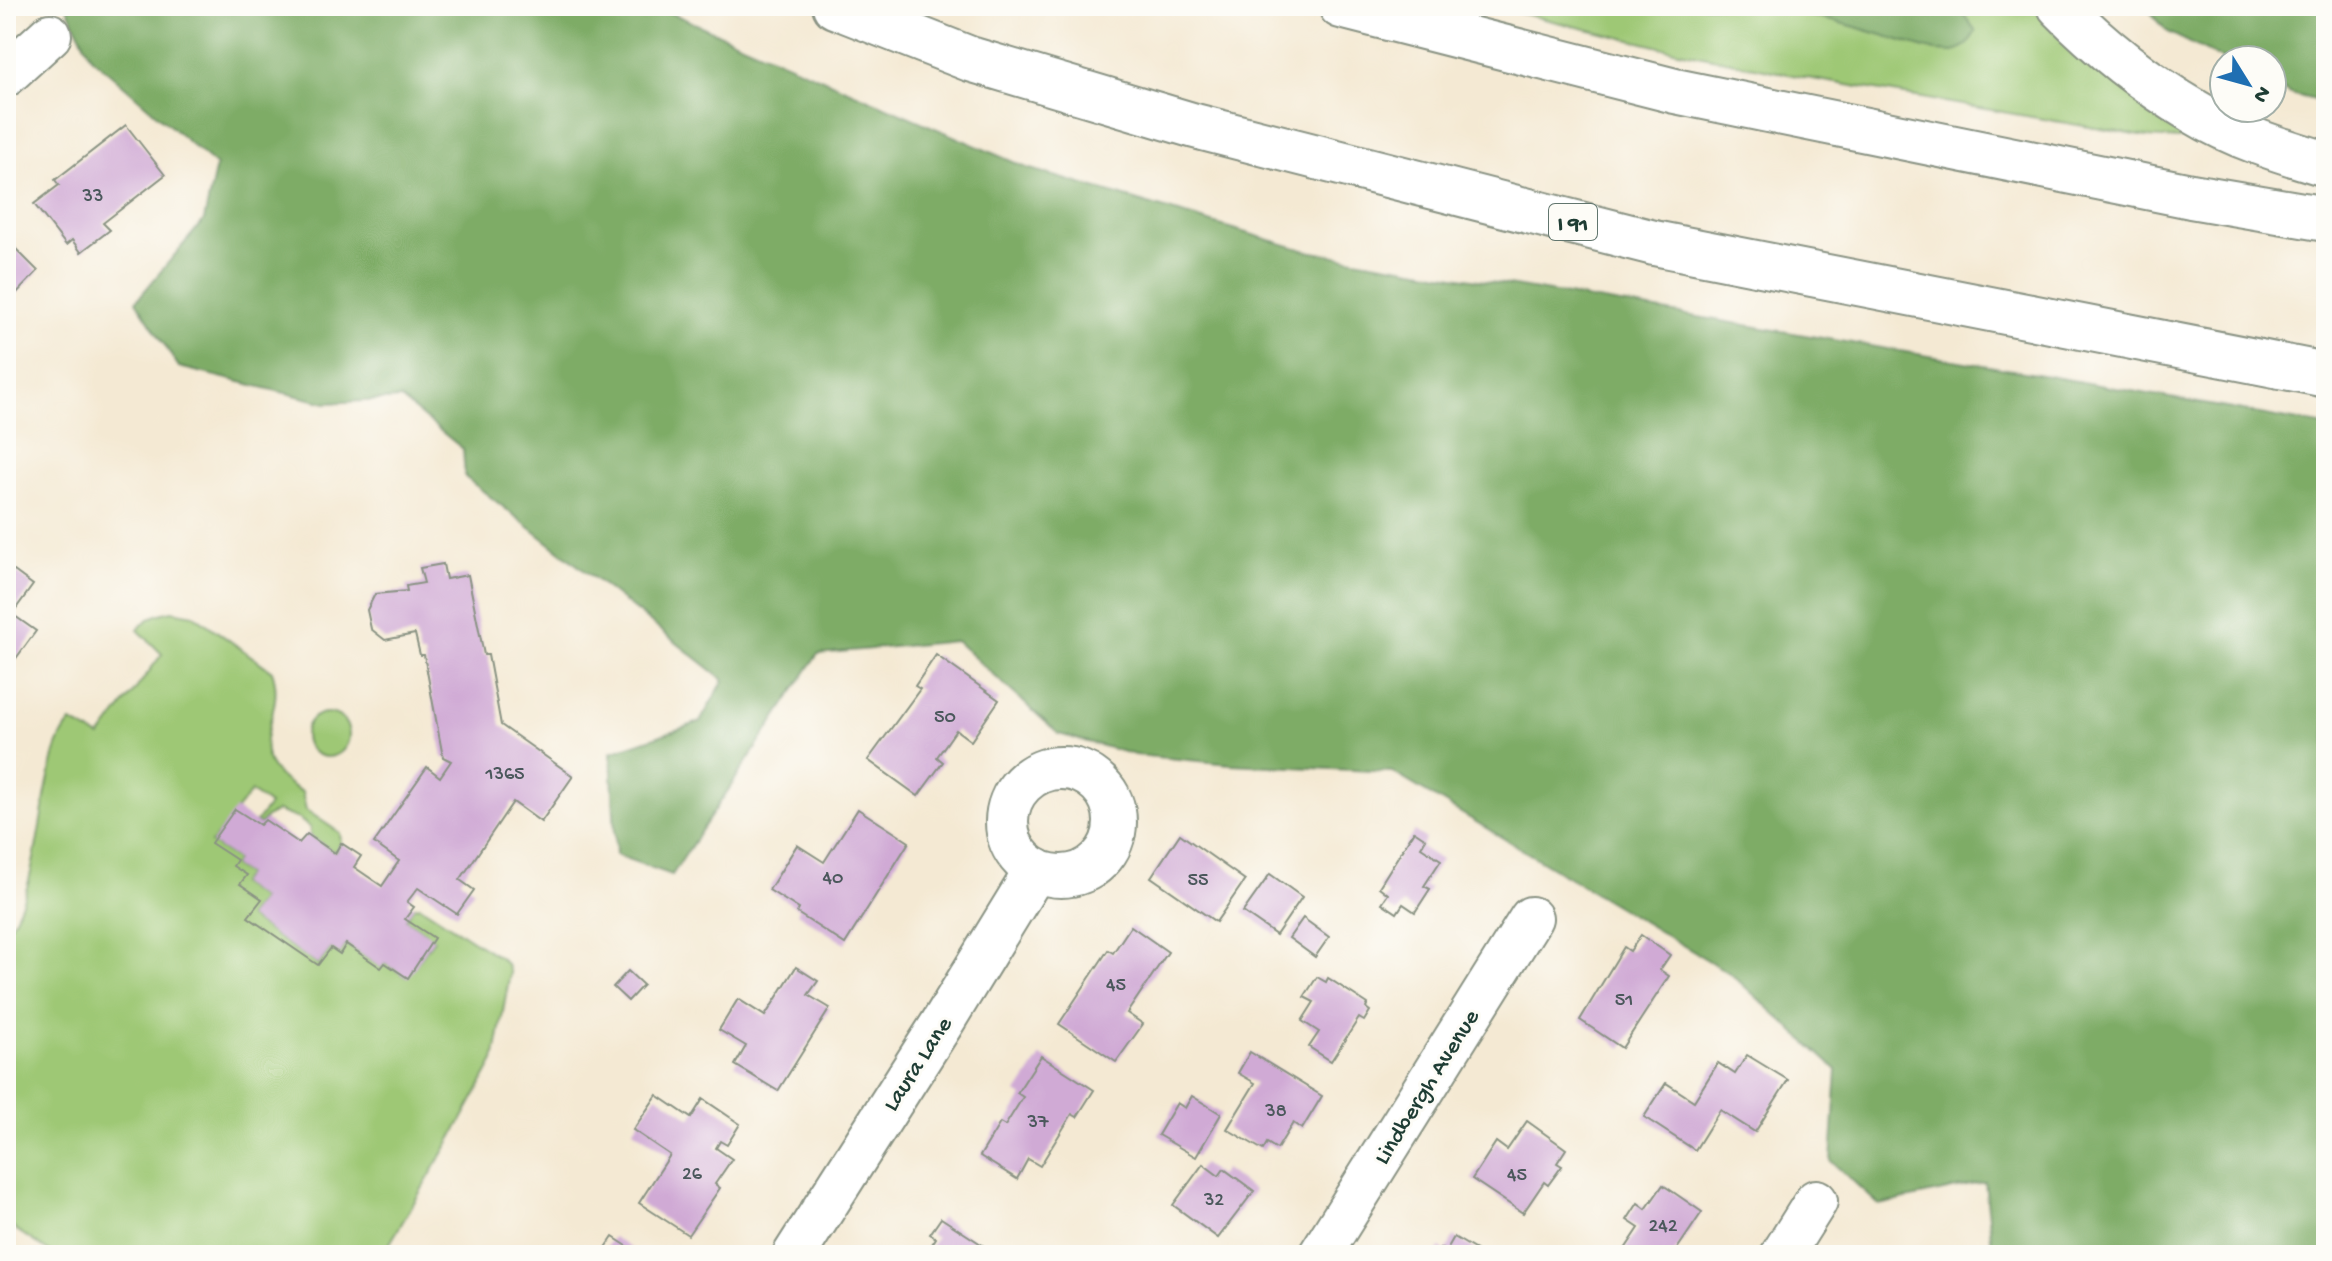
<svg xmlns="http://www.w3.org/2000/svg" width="2332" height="1261" font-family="'Gochi Hand',sans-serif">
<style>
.green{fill:#9ec874;stroke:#5e8254;stroke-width:2}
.forest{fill:#7eac66;stroke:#4e744d;stroke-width:2}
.building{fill:#d0aad5}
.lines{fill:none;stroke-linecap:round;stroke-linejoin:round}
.minor-casing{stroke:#8a9384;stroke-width:46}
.motorway-casing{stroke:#8a9384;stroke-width:48}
.minor{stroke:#fff;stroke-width:42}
.motorway{stroke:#fff;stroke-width:44}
.labels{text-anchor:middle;stroke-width:6;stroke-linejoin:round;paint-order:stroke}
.number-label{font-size:20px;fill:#4b585c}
.shield{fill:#fdfcf7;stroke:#62766e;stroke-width:2}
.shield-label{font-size:22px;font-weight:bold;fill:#1f3d34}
.street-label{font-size:24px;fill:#1f3d34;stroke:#fdfcf7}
</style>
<rect width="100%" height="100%" fill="#fdfcf7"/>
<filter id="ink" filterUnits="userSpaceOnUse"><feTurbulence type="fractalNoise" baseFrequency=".0125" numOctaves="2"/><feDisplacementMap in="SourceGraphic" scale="16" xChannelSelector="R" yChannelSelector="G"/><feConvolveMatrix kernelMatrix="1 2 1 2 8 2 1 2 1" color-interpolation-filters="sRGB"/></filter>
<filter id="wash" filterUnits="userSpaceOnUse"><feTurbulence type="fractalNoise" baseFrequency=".006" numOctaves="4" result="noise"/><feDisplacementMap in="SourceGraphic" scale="32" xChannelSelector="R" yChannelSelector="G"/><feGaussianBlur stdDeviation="1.8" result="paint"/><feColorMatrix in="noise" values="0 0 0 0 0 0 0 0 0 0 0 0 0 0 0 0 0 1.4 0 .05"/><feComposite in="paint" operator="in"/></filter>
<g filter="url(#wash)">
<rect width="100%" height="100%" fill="#f4e9d3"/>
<g class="green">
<path d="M1491 6H2036L2074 44 2186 133 2179 139 2147 137 1807 78 1660 47Z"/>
<path d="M172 611 194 615 272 671C290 720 230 752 302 792L306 810 340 833 341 843 335 853 310 836V828L299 819 277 811 266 817 260 825 256 822 269 805 251 792 211 843 237 860 233 866 247 875 240 884 262 899 248 917 318 965 331 948 340 953 346 944 381 967 385 963 407 977 434 939 405 919 414 907 420 906 500 958 507 965 510 973 494 1061 452 1138 383 1255H54L6 1223V932C36 892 38 821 50 773 54 754 58 737 71 722L100 737 162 654 138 630C147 617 158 614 172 611Z"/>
<circle cx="327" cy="735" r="22"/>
</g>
<g class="forest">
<path d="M66 6H655L1027 168 1307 251 2054 377 2326 426V1255H1993L1985 1182 1879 1205 1831 1161 1837 1070 1731 974 1392 772 1231 764 1135 755 1059 734 956 641 818 654 672 875 616 855 611 752 700 722 724 680 465 477 463 449 401 399 326 403 179 367 136 301 204 220 216 166 91 57Z"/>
<path d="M1770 6H1957L1976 31 1968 44 1954 52 1935 51 1852 26Z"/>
<path d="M2145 6H2326V103L2291 94 2272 84V60H2224L2168 32Z"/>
</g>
<g id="blocks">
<g class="building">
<path d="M126 125 165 175 103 223 110 230 81 252 72 240 66 245 34 204 59 185 55 180Z"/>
<path d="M6 239 38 271 6 304Z"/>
<path d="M443 564 446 579 468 575 484 655H488L501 725 573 776 541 822 513 802 460 880 474 890 457 914 418 888 407 902 414 907 405 919 434 938 408 978 385 963 381 968 346 944 340 954 331 948 318 965 248 917 262 899 240 884 247 875 233 866 237 860 211 843 235 809 260 825 265 820 299 843 307 834 335 853 341 843 361 856 354 867 382 886 399 861 374 843 427 767 440 777 451 761 443 757 424 655H420L415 634 385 640 371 629 367 610 375 594 407 591 406 586 424 583 420 568Z"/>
<path d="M6 565 33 585 12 614 36 631 6 672Z"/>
<path d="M936 655 999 700 971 741 956 730 937 757 943 762 918 796 868 760 920 689 915 686Z"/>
<path d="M858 809 909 842 845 944 797 913 799 909 769 890 797 845 824 862Z"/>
<path d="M1414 831 1426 839 1421 847 1441 860 1424 886 1430 889 1415 912 1403 904 1397 913 1382 903 1388 894 1379 887Z"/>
<path d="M1180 834 1245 880 1216 922 1151 877Z"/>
<path d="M1270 874 1302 897 1276 935 1243 912Z"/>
<path d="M1303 918 1329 937 1315 957 1289 938Z"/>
<path d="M1131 926 1168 952 1127 1013 1143 1024 1116 1062 1059 1024 1108 950 1113 953Z"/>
<path d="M1641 935 1670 955 1660 970 1669 976 1622 1048 1580 1020 1624 947 1630 951Z"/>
<path d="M796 967 818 981 808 995 830 1008 778 1091 735 1065 746 1046 719 1030 738 999 765 1016Z"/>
<path d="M628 971 643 985 628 1001 613 987Z"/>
<path d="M1317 977 1326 982 1328 978 1368 1004 1366 1008 1370 1011 1364 1021 1359 1018 1331 1061 1309 1047 1319 1032 1302 1021 1314 1002 1304 997Z"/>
<path d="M1250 1052 1322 1096 1302 1129 1293 1123 1277 1149 1267 1143 1263 1150 1227 1129 1255 1083 1238 1073Z"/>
<path d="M1747 1055 1788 1080 1755 1132 1720 1110 1695 1150 1644 1117 1666 1083 1694 1101 1718 1063 1735 1074Z"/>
<path d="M1041 1056 1094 1090 1077 1117 1072 1114 1040 1166 1028 1159 1017 1179 980 1156 1000 1123 1005 1126 1023 1097 1017 1093Z"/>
<path d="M657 1095 691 1118 703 1099 740 1124 727 1145 720 1141 716 1148 732 1159 715 1184 720 1188 688 1235 639 1203 670 1155 633 1130Z"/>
<path d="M1192 1096 1221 1114 1196 1157 1158 1135 1177 1103 1185 1108Z"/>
<path d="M1527 1121 1566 1149 1557 1163 1562 1166 1548 1185 1544 1182 1523 1213 1472 1179 1496 1142 1507 1150Z"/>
<path d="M1203 1164 1219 1176 1224 1169 1254 1191 1218 1238 1173 1205Z"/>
<path d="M1663 1185 1702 1212 1673 1255H1621L1639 1228 1627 1220 1638 1203 1646 1209Z"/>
<path d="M941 1218 984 1246 978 1255H925L936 1238 930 1234Z"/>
<path d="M613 1237 641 1255H601Z"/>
<path d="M1454 1237 1484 1255H1436L1440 1248 1446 1251Z"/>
</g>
</g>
</g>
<g filter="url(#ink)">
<use href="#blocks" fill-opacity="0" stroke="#8a9384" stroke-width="2"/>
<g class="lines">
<g class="minor-casing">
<g id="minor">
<path d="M6 75 50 35"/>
<circle cx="1061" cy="822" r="54"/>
<path d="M794 1255 941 1025 1036 870"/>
<path d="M1320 1255 1531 918"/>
<path d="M1782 1255 1816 1201"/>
</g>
</g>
<g class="motorway-casing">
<g id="motorway">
<path d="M835 6 970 59 1195 126 1654 243 2326 375"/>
<path d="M1341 6 1675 91 2191 196 2326 219"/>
<path d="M2060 6C2100 47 2146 83 2195 112 2234 136 2282 151 2326 164"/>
</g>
</g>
<use href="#minor" class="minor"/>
<use href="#motorway" class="motorway"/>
</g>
</g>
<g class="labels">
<g class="number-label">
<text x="93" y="201">33</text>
<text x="945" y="722">50</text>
<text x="505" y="779">1365</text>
<text x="833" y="883">40</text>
<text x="1198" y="885">55</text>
<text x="1116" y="990">45</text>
<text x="1624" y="1005">51</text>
<text x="1276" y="1116">38</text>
<text x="1038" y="1127">37</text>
<text x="692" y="1179">26</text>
<text x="1517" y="1180">45</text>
<text x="1214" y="1205">32</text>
<text x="1663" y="1231">242</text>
</g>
<rect class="shield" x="1549" y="204" width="48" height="36" rx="6"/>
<g class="shield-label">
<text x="1573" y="230">I 91</text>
</g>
<g class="street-label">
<text transform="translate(916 1063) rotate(-57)" y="8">Laura Lane</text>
<text transform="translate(1425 1086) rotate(-58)" y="8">Lindbergh Avenue</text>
</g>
</g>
<rect width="2332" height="1261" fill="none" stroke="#fdfcf7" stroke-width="32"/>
<g transform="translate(2248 84) rotate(127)"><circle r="38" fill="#fdfcf7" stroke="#a4b0a9" stroke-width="2"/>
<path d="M0-6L14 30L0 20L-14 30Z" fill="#1f6fb2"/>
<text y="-12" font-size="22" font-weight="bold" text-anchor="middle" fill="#1f3d34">N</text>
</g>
</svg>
